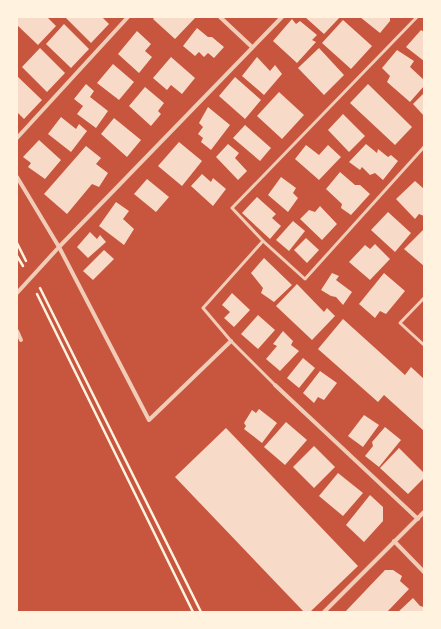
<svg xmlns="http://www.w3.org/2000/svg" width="441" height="629" font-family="'Golos Text',sans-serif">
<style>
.building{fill:#f7dbc8}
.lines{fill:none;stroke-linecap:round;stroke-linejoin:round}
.path{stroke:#fff3e0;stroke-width:2.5}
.service{stroke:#f1ccb7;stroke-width:3}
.minor{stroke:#f1ccb7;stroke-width:4}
</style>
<rect width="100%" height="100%" fill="#c8553d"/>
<g class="building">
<path d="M17 17H47L56 26 38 45 17 25Z"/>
<path d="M67 17H102L109 24 91 43 66 18Z"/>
<path d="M155 17H194L195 18 175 39 153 19Z"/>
<path d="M305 17H340L324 34Z"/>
<path d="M360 17H390V21L380 33Z"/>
<path d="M292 19 296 24 300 21 317 35 312 40 316 42 297 63 273 41Z"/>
<path d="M343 20 372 46 351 69 322 43Z"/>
<path d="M64 24 89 49 71 68 46 44Z"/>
<path d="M197 28 208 37H212L224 47 214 58 208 53 204 57 199 52 195 56 183 46Z"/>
<path d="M421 30 424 32V61L406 47Z"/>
<path d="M137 31 151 44 145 51 152 57 139 73 118 54Z"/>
<path d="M40 48 65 73 47 92 22 67Z"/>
<path d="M319 48 344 75 324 95 298 68Z"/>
<path d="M397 50 414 61 410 67 424 80V86L410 102 387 82 390 76 382 68Z"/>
<path d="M171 57 195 78 182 94 171 85 167 90 153 78Z"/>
<path d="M257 57 270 71 275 65 282 74 264 95 242 76Z"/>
<path d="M113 64 134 82 119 100 97 83Z"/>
<path d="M17 76 42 100 24 119 17 112Z"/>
<path d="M235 77 261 100 245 119 219 96Z"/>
<path d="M86 84 94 91 90 97 108 111 96 128 77 114 83 106 74 99Z"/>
<path d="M368 84 412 127 395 145 350 103Z"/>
<path d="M145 87 164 103 158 111 161 114 151 126 129 106Z"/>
<path d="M279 92 304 115 282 139 257 116Z"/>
<path d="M424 93V116L413 104Z"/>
<path d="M208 107 230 125 211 150 201 142 203 138 198 134 203 127 199 123Z"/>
<path d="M343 114 365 136 349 152 328 130Z"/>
<path d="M61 117 76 129 79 124 87 131 71 152 48 134Z"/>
<path d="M114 118 141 140 127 157 101 134Z"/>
<path d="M245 125 271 148 260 161 233 138Z"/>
<path d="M39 140 61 160 45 179 28 167 31 163 23 157Z"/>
<path d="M179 142 202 161 182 186 158 166Z"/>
<path d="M228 144 239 153 235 158 247 171 238 180 216 157Z"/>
<path d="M366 144 377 153 378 149 388 157 391 155 398 161 383 180 375 173 370 175 362 167 360 170 349 162Z"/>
<path d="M306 145 319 155 328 145 341 157 319 180 295 159Z"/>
<path d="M86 146 101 158 96 164 108 173 99 187 92 184 67 214 44 194Z"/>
<path d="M340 172 355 185H360L370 194 351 215 341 208 342 204 326 189Z"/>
<path d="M202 174 211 182 213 178 226 189 213 206 191 186Z"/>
<path d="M281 177 296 188 293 193 298 198 288 212 268 195Z"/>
<path d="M147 179 169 197 156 212 134 194Z"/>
<path d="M415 181 424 189V216L419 214 415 219 396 199Z"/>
<path d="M257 197 276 214 272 218 281 226 270 239 242 213Z"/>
<path d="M116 202 129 211 123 219 134 229 124 245 99 226Z"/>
<path d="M320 206 337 224 322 240 300 219 309 210 315 212Z"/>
<path d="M388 212 411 233 395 252 371 230Z"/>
<path d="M293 221 305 231 289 251 276 240Z"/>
<path d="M424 229V266L404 249Z"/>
<path d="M90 232 97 239 100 235 106 242 88 258 77 247Z"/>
<path d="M306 238 319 250 307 263 294 250Z"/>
<path d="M375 244 390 259 370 280 349 262 365 245 370 249Z"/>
<path d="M104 250 114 259 93 280 83 271Z"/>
<path d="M264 258 292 285 274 302 261 293 263 288 251 273Z"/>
<path d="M332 273 339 276 336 280 352 292 343 305 336 297 331 296 321 290Z"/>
<path d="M384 273 405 291 386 314 380 311 375 318 359 304Z"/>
<path d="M297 284 324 312 327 308 335 316 312 340 276 306Z"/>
<path d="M232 293 250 310 234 327 224 318 230 312 222 305Z"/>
<path d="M258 315 275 330 258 349 241 334Z"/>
<path d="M343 319 405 375 411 367 424 379V431L384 395 378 402 318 349Z"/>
<path d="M283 331 293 341 291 345 299 351 280 371 266 359 277 346 273 344Z"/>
<path d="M303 358 315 368 299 388 287 378Z"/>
<path d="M320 371 337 383 324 400 318 397 314 403 303 393Z"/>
<path d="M259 409 277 423 262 443 244 429 246 426 244 423 252 410 256 413Z"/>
<path d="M364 415 379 425 363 447 348 436Z"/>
<path d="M286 422 307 440 285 465 264 447Z"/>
<path d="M385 427 401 440 379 467 365 456 373 446 372 442Z"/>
<path d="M226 428 358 566 310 612H304L175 477Z"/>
<path d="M314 446 335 467 314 488 293 467Z"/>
<path d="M399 448 424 473V478L408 494 380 468Z"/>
<path d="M338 473 363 493 343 516 319 496Z"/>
<path d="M370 495 383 507V521L364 542 346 525Z"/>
<path d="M385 570H393L402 576 400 581 409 589 387 612H345Z"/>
<path d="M413 598 420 606 424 607V612H398Z"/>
</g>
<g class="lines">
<g class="path">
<path d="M17 243 26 261"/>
<path d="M17 256 23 266"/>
<path d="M40 288 201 612"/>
<path d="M37 294 193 612"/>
</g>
<g class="service">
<path d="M417 17 232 208 263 241 305 279 424 147"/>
<path d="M263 241 203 308 231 341 275 385"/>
<path d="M424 298 400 323 424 345"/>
</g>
<g class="minor">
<path d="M220 17 252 47"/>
<path d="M17 138 128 17"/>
<path d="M17 177 59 247 149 420 231 341"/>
<path d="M17 293 59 247 282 17"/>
<path d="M17 331 21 340"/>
<path d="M275 385 418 519"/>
<path d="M394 541 424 572"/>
<path d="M324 612 424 512"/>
</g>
</g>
<rect width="441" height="629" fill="none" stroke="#fff3e0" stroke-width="36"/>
</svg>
